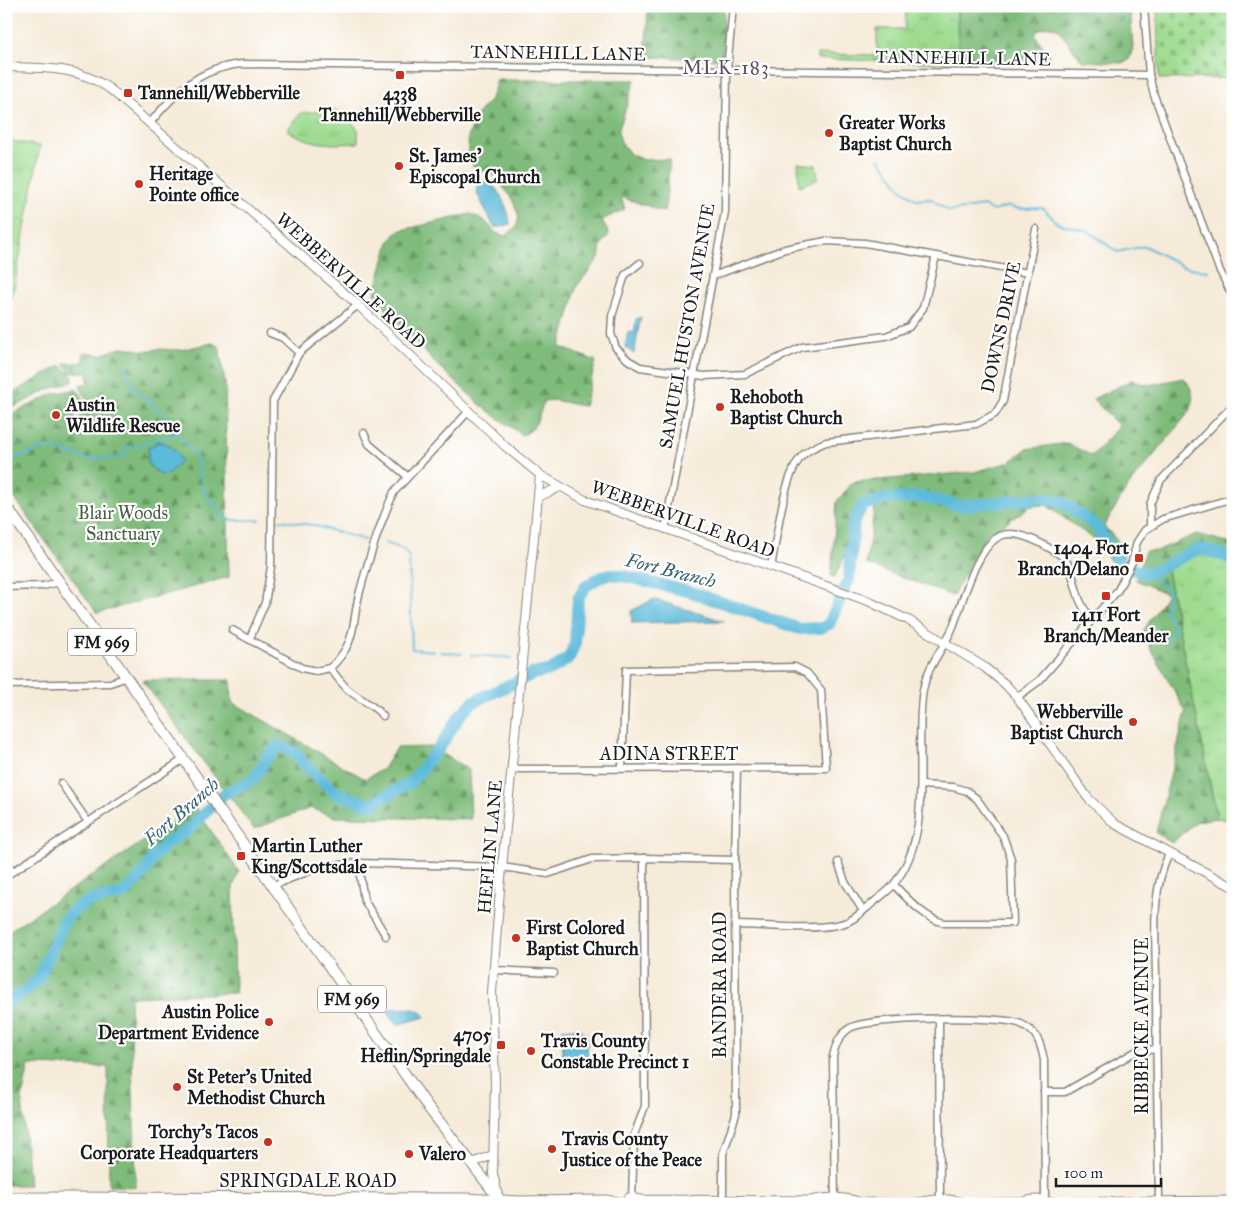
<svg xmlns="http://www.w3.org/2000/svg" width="1239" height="1210" font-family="'IM FELL Great Primer',serif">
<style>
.grass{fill:url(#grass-tufts);stroke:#5e7c56}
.forest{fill:url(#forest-firs);stroke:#4e6c4c}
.cemetery{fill:url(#cemetery-stones);stroke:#5e7c56}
.water{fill:#5cbada;stroke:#3c6b7b}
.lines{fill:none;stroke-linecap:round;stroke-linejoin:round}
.stream{stroke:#5cbada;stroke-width:2}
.river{stroke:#5cbada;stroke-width:12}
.minor-casing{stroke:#89847a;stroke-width:9}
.tertiary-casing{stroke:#89847a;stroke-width:10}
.secondary-casing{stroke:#89847a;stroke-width:11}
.primary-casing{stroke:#89847a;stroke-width:12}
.minor{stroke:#fff;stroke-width:6}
.tertiary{stroke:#fff;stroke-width:8}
.secondary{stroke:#fff;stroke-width:9}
.primary{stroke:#fff;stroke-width:10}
.poi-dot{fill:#c8321e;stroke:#fff;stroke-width:2}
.labels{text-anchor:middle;stroke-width:4.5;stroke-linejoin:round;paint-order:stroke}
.shield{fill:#fff;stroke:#606060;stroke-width:1}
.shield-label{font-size:16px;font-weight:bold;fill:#1c1c1c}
.street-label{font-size:18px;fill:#1c1c1c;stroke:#fff}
.poi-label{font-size:18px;font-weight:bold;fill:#1c1c1c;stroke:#fff;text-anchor:start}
.park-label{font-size:18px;fill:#4a5f45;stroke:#fff}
.neighbourhood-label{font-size:19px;letter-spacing:1px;fill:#5e4e5d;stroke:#fff}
.water-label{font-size:19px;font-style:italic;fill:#396371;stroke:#fff}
</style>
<defs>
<pattern id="grass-tufts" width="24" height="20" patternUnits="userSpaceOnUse" patternTransform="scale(1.25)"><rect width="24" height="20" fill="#9fdc91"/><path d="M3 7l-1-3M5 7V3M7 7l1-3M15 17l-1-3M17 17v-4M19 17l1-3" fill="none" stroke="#88bc7c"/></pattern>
<pattern id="forest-firs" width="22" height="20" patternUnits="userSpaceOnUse" patternTransform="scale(1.25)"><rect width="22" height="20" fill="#7fbc7b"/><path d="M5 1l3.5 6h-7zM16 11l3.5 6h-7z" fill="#679864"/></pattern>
<pattern id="cemetery-stones" width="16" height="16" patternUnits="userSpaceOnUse" patternTransform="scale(1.25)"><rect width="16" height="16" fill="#9fdc91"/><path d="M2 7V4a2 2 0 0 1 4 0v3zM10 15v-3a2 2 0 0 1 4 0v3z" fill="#88bc7c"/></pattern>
</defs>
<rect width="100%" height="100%" fill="#fff"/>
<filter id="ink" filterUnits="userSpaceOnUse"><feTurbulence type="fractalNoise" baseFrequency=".02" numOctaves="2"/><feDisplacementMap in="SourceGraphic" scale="10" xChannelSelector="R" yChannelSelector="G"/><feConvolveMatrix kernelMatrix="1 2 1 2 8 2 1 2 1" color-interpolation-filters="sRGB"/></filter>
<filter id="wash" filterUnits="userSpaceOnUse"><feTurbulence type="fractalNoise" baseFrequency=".0096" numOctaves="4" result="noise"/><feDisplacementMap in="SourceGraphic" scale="20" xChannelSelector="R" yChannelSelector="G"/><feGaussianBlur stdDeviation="1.12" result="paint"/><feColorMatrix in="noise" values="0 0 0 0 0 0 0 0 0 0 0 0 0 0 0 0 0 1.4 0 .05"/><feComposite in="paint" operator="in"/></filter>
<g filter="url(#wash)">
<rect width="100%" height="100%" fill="#f6ebd9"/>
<g class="grass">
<path d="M906 6H957L958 63 817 59V54L877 55V29H905Z"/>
<path d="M337 110 358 129V143C332 145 310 145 287 130L301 113Z"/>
<path d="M6 140 40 146 13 294 6 299Z"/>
<path d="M798 163 816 165 818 179 799 186Z"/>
<path d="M1196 551 1217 552 1233 562V821L1217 818 1166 565Z"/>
</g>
<g class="forest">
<path d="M648 6H724L723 57 719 59 651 57 646 46Z"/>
<path d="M957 6H1130L1133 48 1129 60 1122 63 1082 61 1057 28 1048 26 1038 30 1035 35 1049 54V59L1046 62 958 63Z"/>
<path d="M497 80H635L618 132 621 142 631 155 645 160 670 159 665 212 621 197 625 209 602 220 609 234 601 245 599 258 577 286 560 347 596 361 584 406C572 405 555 398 544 401 539 414 537 431 522 435L483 407 434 362 374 296 389 242 398 231 470 214 484 220 496 233 506 236 516 227 519 217 513 200 495 176 473 166 469 155 468 137 478 113 491 99Z"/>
<path d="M212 343 219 346 225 383 229 577 97 613 6 486V417L53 394 76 389 81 394 84 402 78 405V402L70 404 76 420 89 410 86 397 80 387 81 384H88V372L70 373 64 363H82L84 352 101 355 123 347 144 351 158 349 180 350Z"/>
<path d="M61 365 73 377V382L49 389 6 411V397Z"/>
<path d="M1184 378C1193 389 1195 398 1190 411L1127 488 1104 526 1126 550 1118 571 1095 540 1046 505 1031 506 985 537 953 596 866 564 876 498 862 502 852 518 845 555 835 577 831 576 837 501 853 482 974 472 1010 462 1026 449 1067 443 1092 456 1119 426 1093 399 1132 380 1148 385Z"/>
<path d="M1197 534 1233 544V562C1206 545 1193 551 1166 565L1217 818 1197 821 1172 843 1156 833 1186 712 1142 633 1167 594 1136 580 1145 551H1156Z"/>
<path d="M142 680H231L232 702 365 779 383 769 396 748 432 747 469 770 471 819 335 817 311 808 254 829Z"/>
<path d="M195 807 239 872 233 887 235 993 130 997 136 1187 109 1186 108 1067 29 1065 22 1098 29 1185H6V933Z"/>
</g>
<path class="cemetery" d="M1157 6H1233V78L1159 79Z"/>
<g class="water">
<path d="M487 180C499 188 509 209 510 224L501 227H494L477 193 478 186Z"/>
<path d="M641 317 634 354 625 347 628 332 634 333 636 319Z"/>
<path d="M158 442C170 442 176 451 181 461L168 474 160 475 148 464V448Z"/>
<path d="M652 600H656L724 621 632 623 631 611Z"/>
<path d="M386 1009C399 1009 418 1005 425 1017L397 1025Z"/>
<path d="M579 1028 587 1035 588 1067H563L562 1029Z"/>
</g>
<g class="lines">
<g class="stream">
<path d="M879 158 902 190 917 200 931 199 949 211 984 206 993 211 1009 206C1022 212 1031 207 1043 208L1057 223 1088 231 1117 252 1145 246 1184 267 1208 271"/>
<path d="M1231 274H1233"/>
<path d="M126 366 132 387 163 414 197 458 203 490 223 517 232 520H260"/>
<path d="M6 463 21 455 24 456 47 447 87 459 124 457 126 447H137L150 439H163L178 433"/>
<path d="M279 520 312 525 365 540"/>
<path d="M385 543 403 549 409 557 412 649 433 651"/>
<path d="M1132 634C1148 644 1165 647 1176 629L1166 613 1168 591 1150 572"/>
<path d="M441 652 462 654"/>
<path d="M471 655 512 658"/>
<path d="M531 668 538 673"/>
<path d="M1233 747V749"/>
</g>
<path class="river" d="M6 1003 28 989 39 978 66 918 78 907 92 900 124 894 144 873 154 856 166 844 188 830 224 794 254 779 266 759 277 746 296 753 303 763 336 793 370 805 411 782 439 748 461 714 473 702 533 674 551 670 569 658 575 643 578 599 585 587 597 579 610 574 628 577 691 592 800 629 821 628 829 624 849 579 854 521 863 505 886 499 920 497 962 506 1043 498 1064 503 1096 526 1121 565 1143 573 1154 571 1196 550H1207L1233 559"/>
</g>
</g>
<g filter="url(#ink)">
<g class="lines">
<g class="minor-casing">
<g id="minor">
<path d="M1144 6 1149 75 1154 95 1219 269 1233 297"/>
<path d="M150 123C176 92 199 68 242 64L1149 75"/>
<path d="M640 263 625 275 612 316 611 334 616 348 628 360 640 367 704 376 745 374 802 347 886 336 909 327 923 308 936 256"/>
<path d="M713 276 785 249 826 241 865 243 1028 273"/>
<path d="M270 333 283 338 299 353"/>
<path d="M364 433 369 444 407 476"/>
<path d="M1150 526V504L1161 480 1233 405"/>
<path d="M665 529 725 212 727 70 733 6"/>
<path d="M771 567C777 538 783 476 802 456 808 449 817 446 826 442L976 424 995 414 1003 401 1036 229"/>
<path d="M6 587 43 586 59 582"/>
<path d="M232 630 302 668 316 671 330 668C337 677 343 686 351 692 364 702 371 703 383 716"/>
<path d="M250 638 265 603 271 567 273 401 299 353 358 305"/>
<path d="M330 668C358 642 351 624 360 591 369 558 380 523 394 492L469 411"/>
<path d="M6 685 110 683 127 677"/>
<path d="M1017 697 1039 681 1118 590 1132 562 1137 542 1145 530 1163 519 1233 498"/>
<path d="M512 769 826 768 821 690 807 673 795 667 626 670 622 769"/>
<path d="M61 783 88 822"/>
<path d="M6 861 13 871"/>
<path d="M838 862 845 882 863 911"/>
<path d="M358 863 364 900 386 936"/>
<path d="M6 876 184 759"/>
<path d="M894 885C909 900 923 917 944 923H1013L1011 859 1003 836 977 799 967 791 953 787 921 785"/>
<path d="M272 886 319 867 358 863 502 867 548 874 592 859 644 858 735 860"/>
<path d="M735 925C764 925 822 932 847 922 857 918 866 908 874 902 881 896 889 891 894 884 936 831 913 752 923 690 927 666 943 650 952 629 962 606 976 543 1003 535 1020 530 1045 545 1059 554 1079 568 1070 599 1093 619"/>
<path d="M494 970 554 973"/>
<path d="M939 1019 940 1203"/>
<path d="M1044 1092H1065L1135 1052 1156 1049"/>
<path d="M632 1200 634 1135 645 1106 644 858"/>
<path d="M1159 1201C1158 1127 1156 1054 1156 981 1156 938 1150 893 1169 854"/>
<path d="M723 1202V1154L736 1114 735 860 737 768"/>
<path d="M835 1204 833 1056C836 1045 839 1035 850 1028 867 1017 1002 1015 1021 1024 1037 1031 1041 1044 1044 1060L1045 1204"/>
</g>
</g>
<g class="tertiary-casing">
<g id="tertiary">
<path d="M6 67C44 68 78 66 110 89L358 305 506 447 540 475 585 500 868 601 908 620 984 667 1005 684 1017 697 1088 798 1115 824 1233 887"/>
<path d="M538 497 560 487"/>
<path d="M472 1163 493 1155"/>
<path d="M498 1195 493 1174 495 1085 492 992 500 889 540 475"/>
</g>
</g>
<g class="secondary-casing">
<g id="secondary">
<path d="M6 1197 466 1198 520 1201 605 1200C615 1200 622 1206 632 1200"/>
<path d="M629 1198 641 1200 810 1201C825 1197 846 1197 860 1203L907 1204"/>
<path d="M917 1204C930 1199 952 1198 964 1204"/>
<path d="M964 1204 1022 1203C1029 1200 1039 1198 1045 1203L1233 1201"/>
</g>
</g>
<g class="primary-casing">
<path id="primary" d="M6 506 428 1107 503 1204"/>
</g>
<use href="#minor" class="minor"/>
<use href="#tertiary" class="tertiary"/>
<use href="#secondary" class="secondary"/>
<use href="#primary" class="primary"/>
</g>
</g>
<g class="poi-dot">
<rect x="395" y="70" width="10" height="10" rx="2.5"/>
<rect x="123" y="88" width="10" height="10" rx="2.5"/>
<circle cx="829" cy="133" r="5"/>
<circle cx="399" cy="166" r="5"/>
<circle cx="139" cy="184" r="5"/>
<circle cx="720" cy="407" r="5"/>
<circle cx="56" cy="415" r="5"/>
<rect x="1134" y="553" width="10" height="10" rx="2.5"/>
<rect x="1101" y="591" width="10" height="10" rx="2.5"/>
<circle cx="1133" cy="722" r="5"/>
<rect x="236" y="851" width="10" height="10" rx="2.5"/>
<circle cx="516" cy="938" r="5"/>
<circle cx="269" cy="1022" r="5"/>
<rect x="496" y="1040" width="10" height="10" rx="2.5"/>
<circle cx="531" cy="1051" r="5"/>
<circle cx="177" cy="1087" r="5"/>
<circle cx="268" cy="1142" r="5"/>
<circle cx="552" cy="1149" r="5"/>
<circle cx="409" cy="1154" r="5"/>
</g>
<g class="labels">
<g class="shield">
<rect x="68" y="628.5" width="68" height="27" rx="4"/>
<rect x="318" y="985.5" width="68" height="27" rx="4"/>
</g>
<g class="shield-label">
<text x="102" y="648">FM 969</text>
<text x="352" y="1005">FM 969</text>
</g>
<g class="street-label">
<text transform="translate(558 53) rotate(1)" y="6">TANNEHILL LANE</text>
<text transform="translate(963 58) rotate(1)" y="6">TANNEHILL LANE</text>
<text transform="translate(351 281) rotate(42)" y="6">WEBBERVILLE ROAD</text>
<text transform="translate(687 326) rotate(-80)" y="6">SAMUEL HUSTON AVENUE</text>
<text transform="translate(1001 327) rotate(-78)" y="6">DOWNS DRIVE</text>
<text transform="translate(683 519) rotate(20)" y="6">WEBBERVILLE ROAD</text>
<text x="669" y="760">ADINA STREET</text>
<text transform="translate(490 847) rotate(-85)" y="6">HEFLIN LANE</text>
<text transform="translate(720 985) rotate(-90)" y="6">BANDERA ROAD</text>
<text transform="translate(1142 1026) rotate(-90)" y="6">RIBBECKE AVENUE</text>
<text x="308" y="1187">SPRINGDALE ROAD</text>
</g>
<g class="poi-label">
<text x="138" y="99">Tannehill/Webberville</text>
<text x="400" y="100" text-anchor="middle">4338<tspan x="400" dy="21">Tannehill/Webberville</tspan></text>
<text x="839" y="129">Greater Works<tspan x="839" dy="21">Baptist Church</tspan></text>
<text x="409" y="162">St. James'<tspan x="409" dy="21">Episcopal Church</tspan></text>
<text x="149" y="180">Heritage<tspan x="149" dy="21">Pointe office</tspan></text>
<text x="730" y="403">Rehoboth<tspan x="730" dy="21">Baptist Church</tspan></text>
<text x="66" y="411">Austin<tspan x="66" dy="21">Wildlife Rescue</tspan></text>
<text x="1129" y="554" text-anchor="end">1404 Fort<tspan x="1129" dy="21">Branch/Delano</tspan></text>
<text x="1106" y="621" text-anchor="middle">1411 Fort<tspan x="1106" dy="21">Branch/Meander</tspan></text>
<text x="1123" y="718" text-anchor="end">Webberville<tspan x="1123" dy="21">Baptist Church</tspan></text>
<text x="251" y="852">Martin Luther<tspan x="251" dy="21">King/Scottsdale</tspan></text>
<text x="526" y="934">First Colored<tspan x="526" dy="21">Baptist Church</tspan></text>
<text x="259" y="1018" text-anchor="end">Austin Police<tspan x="259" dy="21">Department Evidence</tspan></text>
<text x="491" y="1041" text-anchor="end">4705<tspan x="491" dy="21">Heflin/Springdale</tspan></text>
<text x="541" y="1047">Travis County<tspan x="541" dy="21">Constable Precinct 1</tspan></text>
<text x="187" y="1083">St Peter's United<tspan x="187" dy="21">Methodist Church</tspan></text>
<text x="258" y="1138" text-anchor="end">Torchy's Tacos<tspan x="258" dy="21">Corporate Headquarters</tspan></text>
<text x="562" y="1145">Travis County<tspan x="562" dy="21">Justice of the Peace</tspan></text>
<text x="419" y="1160">Valero</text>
</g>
<g class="park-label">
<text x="123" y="519">Blair Woods<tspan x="123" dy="21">Sanctuary</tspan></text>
</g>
<g class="neighbourhood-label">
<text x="726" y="74">MLK-183</text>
</g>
<g class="water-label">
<text transform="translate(671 570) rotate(14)" y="7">Fort Branch</text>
<text transform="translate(181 811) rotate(-41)" y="7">Fort Branch</text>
</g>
</g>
<rect width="1239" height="1210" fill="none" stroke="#fff" stroke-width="25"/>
<path d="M1056 1178v8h105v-8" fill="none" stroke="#1c1c1c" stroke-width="2.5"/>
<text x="1064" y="1178" font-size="15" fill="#1c1c1c" stroke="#ffffff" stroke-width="4" paint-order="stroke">100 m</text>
</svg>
